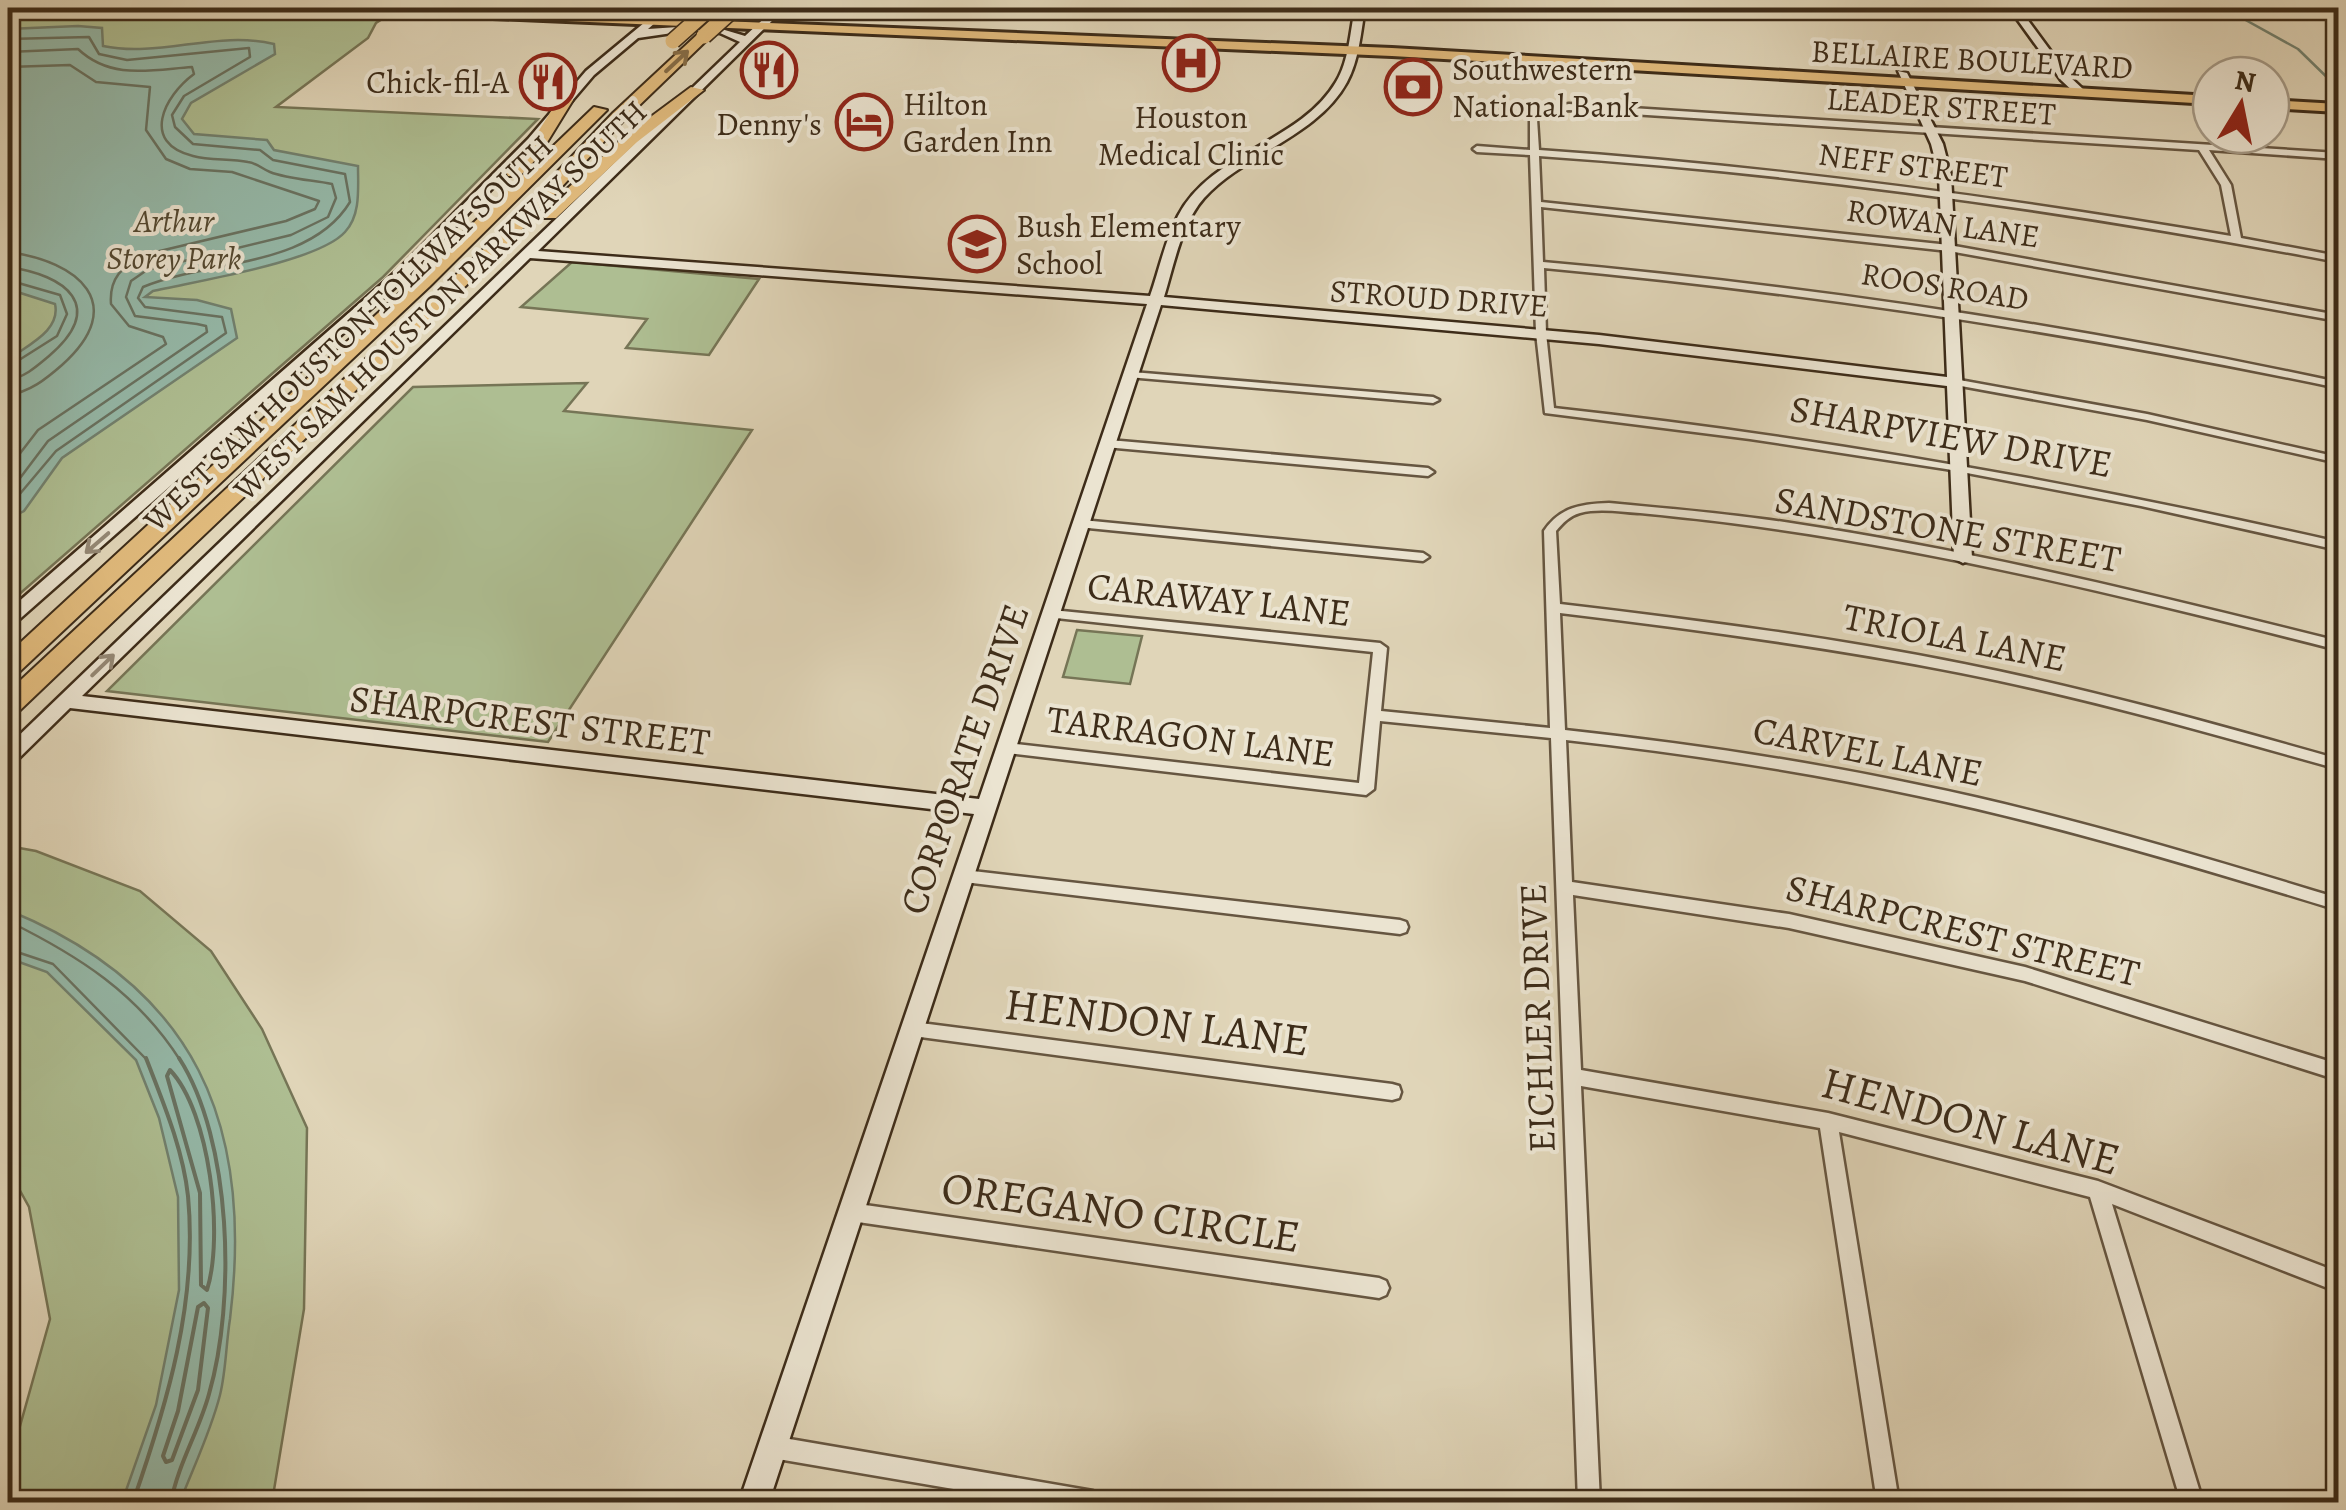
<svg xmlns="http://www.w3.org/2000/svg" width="2346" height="1510" font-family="Alegreya,serif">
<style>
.green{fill:#aebe92;stroke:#767556;stroke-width:2.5}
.water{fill:#95b9a9;stroke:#72816f;stroke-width:2.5}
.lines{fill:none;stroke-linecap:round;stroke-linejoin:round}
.shore-far1{stroke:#697261;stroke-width:2.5}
.shore{stroke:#697261;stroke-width:4}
.stream{stroke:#72816f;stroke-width:2.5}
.street-casing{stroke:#665641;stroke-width:5}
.secondary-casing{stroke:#3d2c19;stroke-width:5}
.primary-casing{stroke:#3d2c19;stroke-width:6}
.highway-casing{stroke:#3d2c19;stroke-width:4}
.street{fill:#ebe4d1;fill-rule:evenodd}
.secondary{fill:#ebe4d1;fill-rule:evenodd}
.primary{fill:#e0ba7c;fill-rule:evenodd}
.highway{fill:#e0ba7c;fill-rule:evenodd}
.highway-bridge-casing{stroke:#3d2c19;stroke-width:18;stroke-linecap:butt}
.highway-bridge{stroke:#e0ba7c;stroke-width:15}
.oneway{stroke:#866c46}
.oneway2{stroke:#948875}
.labels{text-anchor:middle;stroke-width:8;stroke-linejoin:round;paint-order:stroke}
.far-street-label{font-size:32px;fill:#3d2c19;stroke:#ebe4d1}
.far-poi-label{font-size:32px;fill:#3d2c19;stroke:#ebe4d1;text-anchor:start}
.far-park-label{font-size:32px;font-style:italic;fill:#544931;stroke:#ebe4d1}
.street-label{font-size:38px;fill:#3d2c19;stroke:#ebe4d1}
.near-street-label{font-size:45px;fill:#3d2c19;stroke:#ebe4d1}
</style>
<rect width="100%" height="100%" fill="#e0d5b8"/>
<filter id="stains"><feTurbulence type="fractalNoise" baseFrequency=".002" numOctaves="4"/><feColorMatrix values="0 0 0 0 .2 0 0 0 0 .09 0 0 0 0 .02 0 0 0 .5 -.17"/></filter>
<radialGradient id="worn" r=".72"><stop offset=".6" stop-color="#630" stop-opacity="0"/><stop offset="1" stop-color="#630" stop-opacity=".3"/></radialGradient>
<g class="green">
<path d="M8 8H237L390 14 376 23 368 38 276 107 538 119 383 277 8 604Z"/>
<path d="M572 262 759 279 709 355 626 348 647 319 521 307Z"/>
<path d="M587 383 564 411 752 430 548 742 107 691 413 387Z"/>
<path d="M1077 630 1142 636 1130 684 1063 677Z"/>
<path d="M8 846 36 851 140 891 211 951 262 1029 307 1128 304 1309 272 1502H8V1469L50 1319 29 1207 8 1169Z"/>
</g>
<g class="water">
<path d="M78 26 102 28 103 46C160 58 217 30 274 44L275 54 191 103 182 119 194 134 267 140 274 150 358 166C358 188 361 215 345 232 318 262 196 281 153 291L145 297 197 300 231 309 237 338 62 458 24 511 8 519V360C27 345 61 331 55 304L8 289V29Z"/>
<path d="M8 910C196 987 254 1124 230 1319 226 1344 226 1371 220 1395 211 1431 193 1468 180 1502H122L156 1405 179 1290 178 1197 159 1118 136 1060 47 972 8 958Z"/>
</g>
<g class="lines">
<g class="shore-far1">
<path d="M8 39 89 37 99 54 127 60 249 48 250 57 184 96 172 115 175 127 193 144 260 150 273 160 345 174 350 202C310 268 208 260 143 287L138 298 145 307 222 317 226 333 56 451 8 508"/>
<path d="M8 52 78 49C111 80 150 70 192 67L194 74C164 96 140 143 193 156 211 161 230 158 248 162 257 163 262 169 270 172 288 179 312 180 332 184L336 198 328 217 291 235 147 270 131 281 126 297 135 316 197 324 206 326 207 332 48 441 8 494"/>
<path d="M8 67 70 65 96 82 150 87 146 130 166 159 190 169 232 172 319 201 315 209 286 221 143 255C122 267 109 278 111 304L129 326 163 337 166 344 38 430 8 469"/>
<path d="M8 252C78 261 130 304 62 365 46 379 30 392 8 395"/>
<path d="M8 267C66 275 107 306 49 356 36 367 25 377 8 380"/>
<path d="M8 280 60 295 67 314 57 336 8 367"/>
<path d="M8 921C79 956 137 993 180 1060"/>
<path d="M8 949 53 964 147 1060"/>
</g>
<g class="shore">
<path d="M170 1070C210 1112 224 1236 207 1290L201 1285 200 1193 167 1076Z"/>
<path d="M204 1303 208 1308 198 1390 172 1460 166 1462 163 1456 178 1411 198 1307Z"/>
<path d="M133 1502C167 1404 198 1302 188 1196 183 1149 163 1102 146 1058"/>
<path d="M171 1502C178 1464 199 1431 209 1394 236 1301 232 1140 179 1058"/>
</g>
<path class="stream" d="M2224 8 2298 49 2338 88"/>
<g class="street-casing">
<g id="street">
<path d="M1569 104 2338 153V159L2209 150 2231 185 2241 238 2338 256V262C2074 212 1808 174 1539 156L1541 202 1949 245 2338 315V321L1949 251 1541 207 1543 262C1811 286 2076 326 2338 382V388C2075 333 1811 293 1544 268L1546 333 1554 408C1819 437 2079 483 2338 542V550L2141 506 1946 469 1750 439 1545 413 1536 333 1530 155 1477 152 1473 149 1477 146 1530 150V116L1538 109ZM1569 110 2199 150 2221 185 2231 236C2001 197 1771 166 1539 150L1537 119 1544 113Z"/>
<path d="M1132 372 1433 397 1439 400 1433 403 1128 377V373Z"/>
<path d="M1954 379 2147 414 2338 457V463L2147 420 1950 384 1948 382Z"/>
<path d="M1109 440 1428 468 1434 472 1428 476 1105 447V441Z"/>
<path d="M1609 503C1672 509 1735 514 1797 524 1980 552 2159 596 2338 641V650C2137 599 1936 549 1731 523 1701 519 1670 516 1640 513 1621 512 1599 508 1580 513 1569 516 1563 523 1556 531L1560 604C1695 620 1831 637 1964 664 2090 689 2215 724 2338 759V769C2213 734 2088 698 1961 673 1828 647 1694 629 1560 613L1565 730C1684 743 1802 760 1919 785 2061 814 2200 856 2338 898V910C2200 868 2061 826 1919 796 1802 771 1684 753 1566 740L1572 882 1789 914 2025 967 2338 1064V1080L2025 981 1789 928 1573 895 1581 1070 1828 1113 2098 1181 2338 1272V1292L2112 1204 2203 1502H2181L2090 1197 1839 1132 1899 1502H1877L1820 1128 1581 1086 1600 1502H1578L1551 738 1380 721 1374 789 1366 795 1007 753 1000 748 1007 743 1359 783 1373 652 1047 617 1045 614 1047 611 1052 610 1380 643 1387 648 1381 711 1550 728 1544 531C1560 507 1581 504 1609 503Z"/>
<path d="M1082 520 1423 553 1429 557 1423 561 1078 527V521Z"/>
<path d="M964 870 1400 920 1406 922 1408 927 1406 932 1400 934 964 882 958 880 956 876 958 872Z"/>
<path d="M913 1022 1392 1084 1399 1086 1401 1092 1399 1098 1392 1100 913 1036 907 1034 904 1029 907 1024Z"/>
<path d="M851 1203 1379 1278 1386 1281 1389 1288 1386 1295 1379 1298 851 1221 844 1218 841 1212 844 1206Z"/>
<path d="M772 1436 1093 1491 1101 1494 1104 1502H1030L772 1458 764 1455 761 1447 764 1439Z"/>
</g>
</g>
<g class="secondary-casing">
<g id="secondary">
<path d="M662 8H672L648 29 708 25 745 36 772 11 747 14 684 8H785L538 251 1150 296C1159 271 1165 240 1178 216 1211 152 1300 143 1336 82 1349 61 1350 32 1355 8H1365C1361 32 1359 60 1347 82 1317 137 1245 153 1204 198 1181 224 1174 265 1164 297L1599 335 1947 377 1939 175 1931 144 1898 71 1907 73 1943 144 1951 175 1972 558 1963 563 1954 558 1947 386 1599 344 1161 305 769 1502H739L974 814 70 708 15 762 8 764V746L740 42 720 33 693 30 638 38 594 75 536 143 408 276 14 624 8 626V611L398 270 528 139 586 71ZM530 258 1147 304 979 799 82 696Z"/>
<path d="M2009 8H2019L2069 76 2085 91V95H2077L2061 80Z"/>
</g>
</g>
<g class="primary-casing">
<g id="primary">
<path d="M323 8H397L1392 48 2211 96V104L1392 56 328 11Z"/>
<path d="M2271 100 2338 104V112L2271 108Z"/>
</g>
</g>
<g class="highway-casing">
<g id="highway">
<path d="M699 33 711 36 625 119 498 255 17 713 8 716V692L486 247 613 113Z"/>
<path d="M691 87 704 90 637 142 556 218H544V210L625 136Z"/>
<path d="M560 97 573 100 538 157 520 176H508L506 172 526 151Z"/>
<path d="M594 107 607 110 430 286 17 674 8 676V654L416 278Z"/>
</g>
</g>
<use href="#street" class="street"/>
<use href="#secondary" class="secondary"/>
<use href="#primary" class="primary"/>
<use href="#highway" class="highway"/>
<g class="highway-bridge-casing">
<g id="highway-bridge">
<path d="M704 36 735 8"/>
<path d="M673 41 710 8"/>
</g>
</g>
<use href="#highway-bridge" class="highway-bridge"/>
</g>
<defs><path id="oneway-shaft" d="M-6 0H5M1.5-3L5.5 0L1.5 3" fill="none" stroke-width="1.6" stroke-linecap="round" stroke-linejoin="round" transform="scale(2.5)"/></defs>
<use class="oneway" href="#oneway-shaft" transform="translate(677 61) rotate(-43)"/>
<g class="oneway2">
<use href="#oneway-shaft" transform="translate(97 543) rotate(139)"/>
<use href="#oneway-shaft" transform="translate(103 665) rotate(-44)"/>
</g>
<defs>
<g id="hospital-ring" transform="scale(2.875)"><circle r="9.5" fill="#ebe4d1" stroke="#8f2418" stroke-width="1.5"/><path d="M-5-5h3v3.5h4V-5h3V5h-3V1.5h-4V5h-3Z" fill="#8f2418"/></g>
<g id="restaurant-ring" transform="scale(2.875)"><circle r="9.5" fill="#ebe4d1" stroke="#8f2418" stroke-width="1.5"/><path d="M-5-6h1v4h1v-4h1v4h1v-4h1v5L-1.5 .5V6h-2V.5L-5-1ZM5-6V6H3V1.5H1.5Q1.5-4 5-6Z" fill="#8f2418"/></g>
<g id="bank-ring" transform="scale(2.875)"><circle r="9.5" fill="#ebe4d1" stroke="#8f2418" stroke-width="1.5"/><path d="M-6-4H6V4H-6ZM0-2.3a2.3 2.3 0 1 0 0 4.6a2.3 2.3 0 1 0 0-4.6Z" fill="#8f2418"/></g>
<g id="hotel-ring" transform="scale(2.875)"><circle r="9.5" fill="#ebe4d1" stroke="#8f2418" stroke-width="1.5"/><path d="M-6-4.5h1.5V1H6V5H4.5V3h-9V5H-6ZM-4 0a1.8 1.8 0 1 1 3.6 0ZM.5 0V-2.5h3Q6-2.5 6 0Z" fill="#8f2418"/></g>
<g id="school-ring" transform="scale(2.875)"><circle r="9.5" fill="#ebe4d1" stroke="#8f2418" stroke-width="1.5"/><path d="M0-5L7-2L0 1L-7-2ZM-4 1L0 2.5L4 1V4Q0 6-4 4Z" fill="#8f2418"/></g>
</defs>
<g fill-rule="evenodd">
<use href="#hospital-ring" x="1191" y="63"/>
<use href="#restaurant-ring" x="769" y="70"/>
<use href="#restaurant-ring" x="548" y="82"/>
<use href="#bank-ring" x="1413" y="87"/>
<use href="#hotel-ring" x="864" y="122"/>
<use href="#school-ring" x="977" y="244"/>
</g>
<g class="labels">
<g class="far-street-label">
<text transform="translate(1972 59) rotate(3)" y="11">BELLAIRE BOULEVARD</text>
<text transform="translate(1941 106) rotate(4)" y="11">LEADER STREET</text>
<text transform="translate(1913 165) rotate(7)" y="11">NEFF STREET</text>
<text transform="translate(1943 223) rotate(8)" y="11">ROWAN LANE</text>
<text transform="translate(1945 286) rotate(9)" y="11">ROOS ROAD</text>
<text transform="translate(1439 298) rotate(4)" y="11">STROUD DRIVE</text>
<text transform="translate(440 300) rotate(-44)" y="11">WEST SAM HOUSTON PARKWAY SOUTH</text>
<text transform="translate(348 333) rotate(-44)" y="11">WEST SAM HOUSTON TOLLWAY SOUTH</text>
</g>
<g class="far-poi-label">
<text x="1452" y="80">Southwestern<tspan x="1452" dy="37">National Bank</tspan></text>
<text x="509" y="93" text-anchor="end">Chick-fil-A</text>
<text x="903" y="115">Hilton<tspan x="903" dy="37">Garden Inn</tspan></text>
<text x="1191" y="128" text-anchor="middle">Houston<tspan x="1191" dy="37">Medical Clinic</tspan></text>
<text x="769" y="135" text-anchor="middle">Denny's</text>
<text x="1016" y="237">Bush Elementary<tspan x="1016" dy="37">School</tspan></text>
</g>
<g class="far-park-label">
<text x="174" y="232">Arthur<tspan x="174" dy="37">Storey Park</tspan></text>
</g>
<g class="street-label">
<text transform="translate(1951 436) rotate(10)" y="13">SHARPVIEW DRIVE</text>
<text transform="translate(1948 529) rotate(10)" y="13">SANDSTONE STREET</text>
<text transform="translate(1219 599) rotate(6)" y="13">CARAWAY LANE</text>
<text transform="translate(1955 637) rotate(11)" y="13">TRIOLA LANE</text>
<text transform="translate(530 720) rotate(7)" y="13">SHARPCREST STREET</text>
<text transform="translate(1191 736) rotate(7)" y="13">TARRAGON LANE</text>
<text transform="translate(1868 751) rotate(11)" y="13">CARVEL LANE</text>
<text transform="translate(964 759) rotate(-71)" y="13">CORPORATE DRIVE</text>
<text transform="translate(1963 930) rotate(14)" y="13">SHARPCREST STREET</text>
<text transform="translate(1537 1018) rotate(-92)" y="13">EICHLER DRIVE</text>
</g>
<g class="near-street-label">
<text transform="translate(1157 1021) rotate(7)" y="16">HENDON LANE</text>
<text transform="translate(1971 1120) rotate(15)" y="16">HENDON LANE</text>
<text transform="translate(1121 1211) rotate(8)" y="16">OREGANO CIRCLE</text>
</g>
</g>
<rect width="2346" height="1510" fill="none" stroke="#e0d5b8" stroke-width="40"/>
<rect x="10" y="10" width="2326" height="1490" fill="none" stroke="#3d2c19" stroke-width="5"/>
<rect x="20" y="20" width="2306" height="1470" fill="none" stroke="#3d2c19" stroke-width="2.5"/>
<g transform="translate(2241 105) rotate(10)"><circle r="48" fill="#ebe4d1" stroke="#a59a87" stroke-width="2.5"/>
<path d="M0-8L18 38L0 25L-18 38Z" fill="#8f2418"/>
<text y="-15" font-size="28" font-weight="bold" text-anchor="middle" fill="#3d2c19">N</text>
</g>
<rect width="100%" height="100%" filter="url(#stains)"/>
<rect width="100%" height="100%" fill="url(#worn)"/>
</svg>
